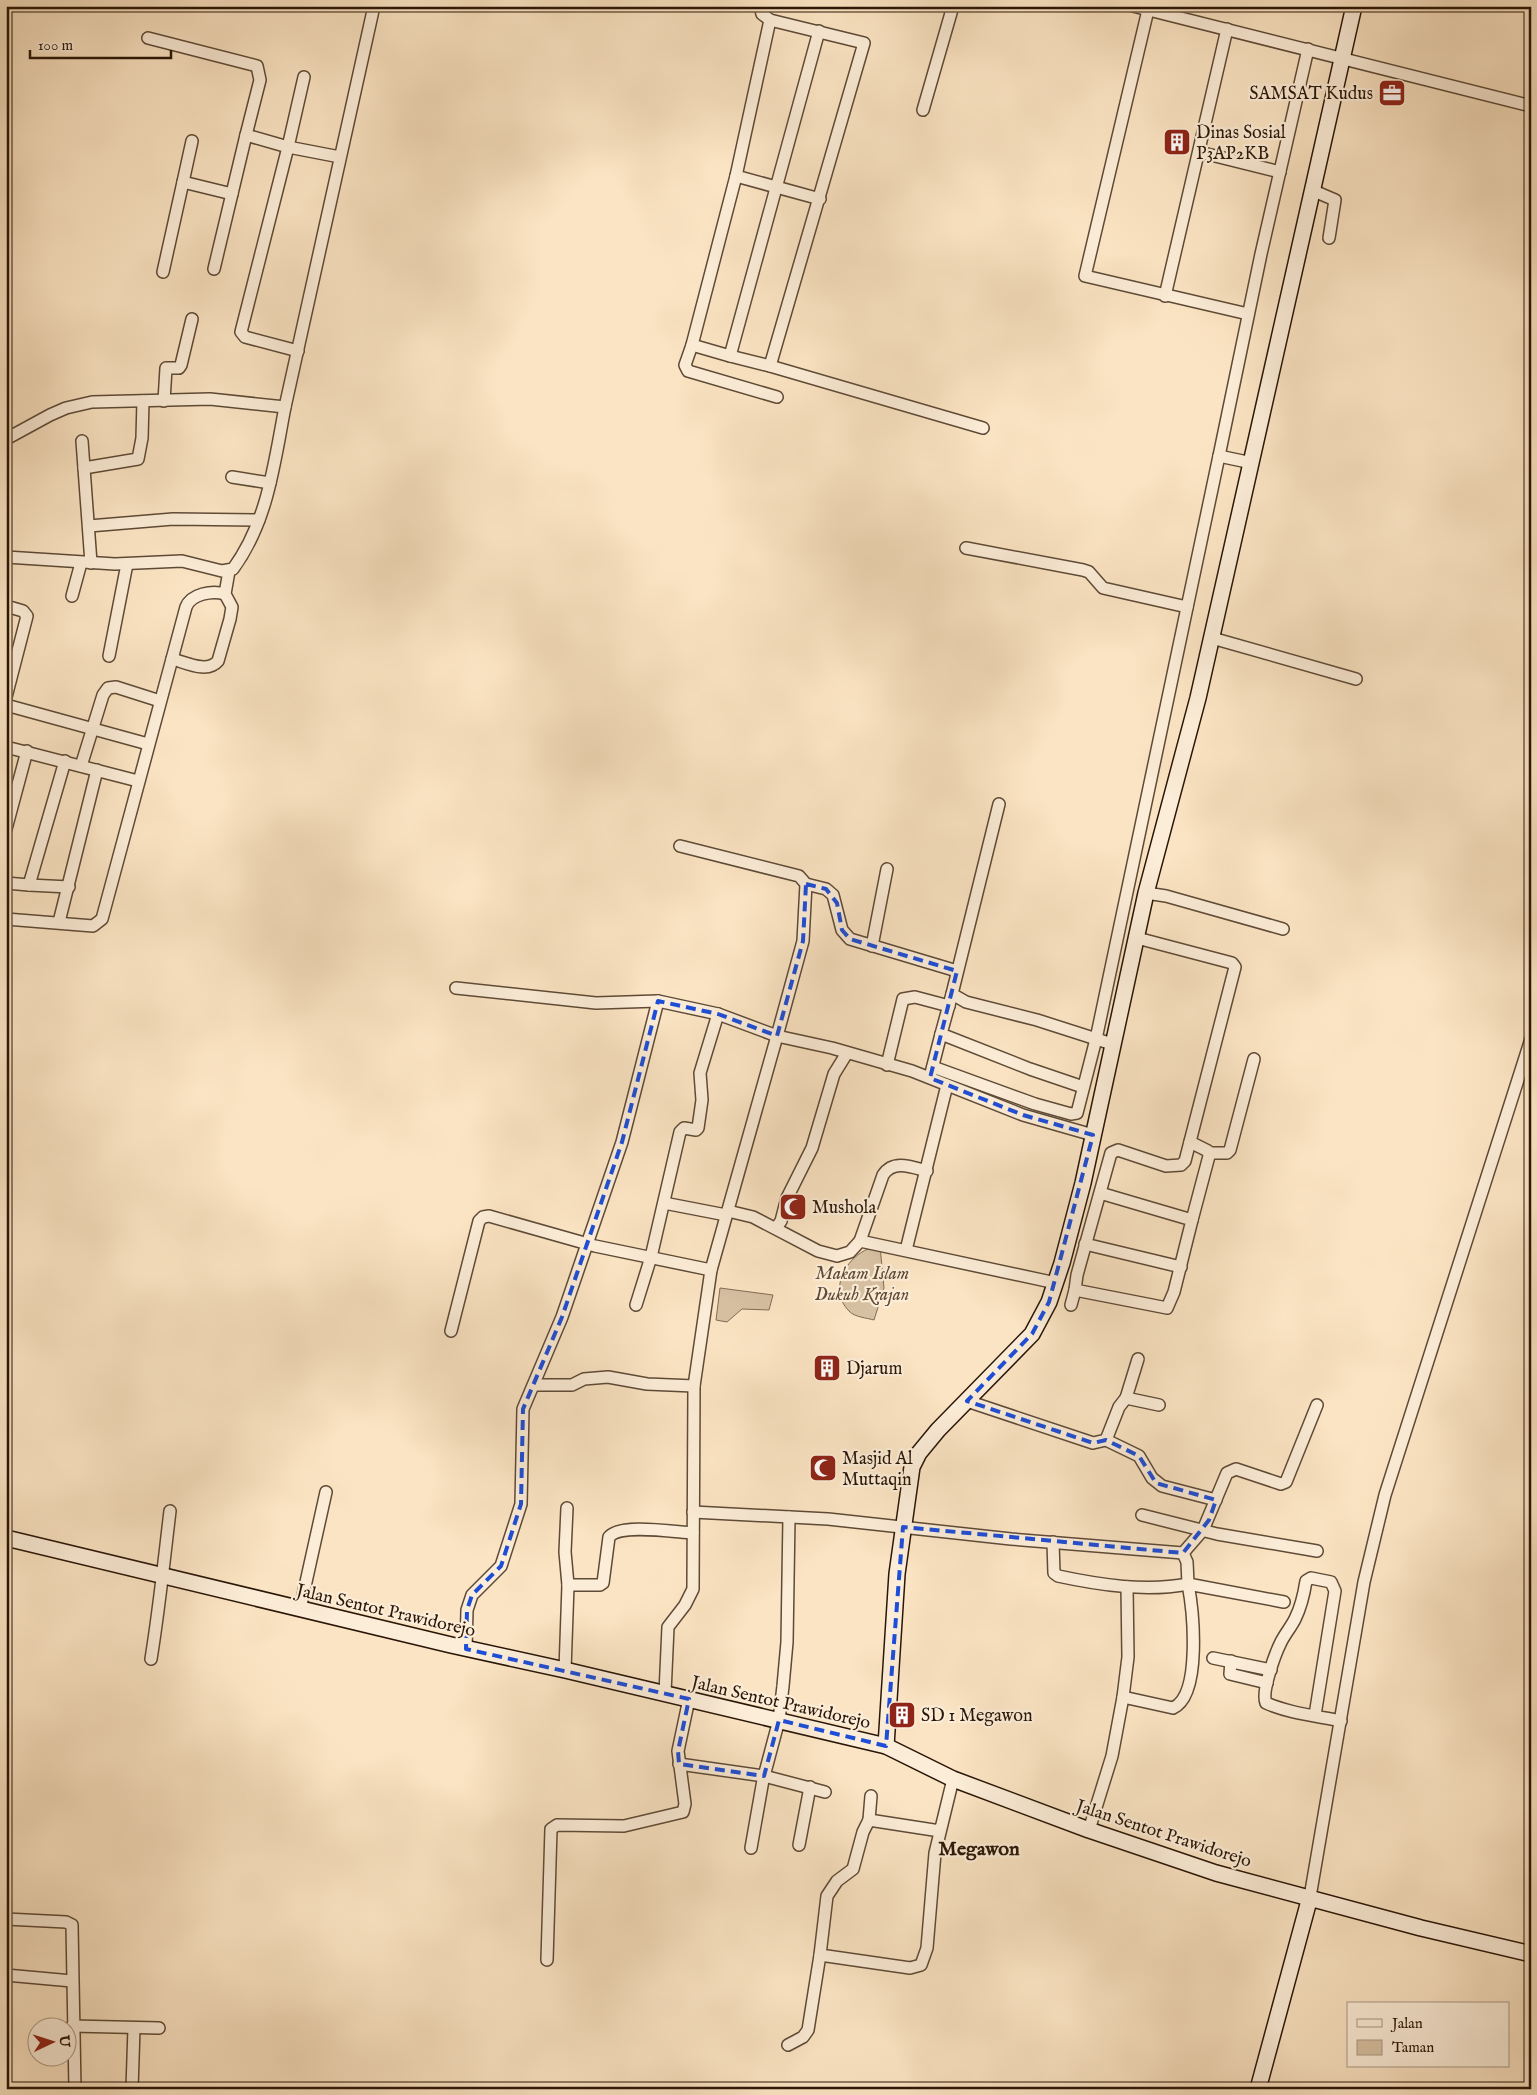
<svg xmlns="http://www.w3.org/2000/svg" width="1537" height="2095" font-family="'IM FELL English',serif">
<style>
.green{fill:#d7c1a3;stroke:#806c55}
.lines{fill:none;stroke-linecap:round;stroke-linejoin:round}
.street-casing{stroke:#5e4a36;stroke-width:14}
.secondary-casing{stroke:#2a1607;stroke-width:18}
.street{stroke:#fcedd8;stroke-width:11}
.secondary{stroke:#fcedd8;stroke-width:15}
.marked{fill:none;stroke:#1d4ed8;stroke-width:4;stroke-dasharray:10 6;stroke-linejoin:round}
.labels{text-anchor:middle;stroke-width:4.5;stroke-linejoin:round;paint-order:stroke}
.poi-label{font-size:18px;fill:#2a1607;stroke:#fcedd8;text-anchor:start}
.park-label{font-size:18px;font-style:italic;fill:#5e4936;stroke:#fcedd8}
.street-label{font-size:18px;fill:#2a1607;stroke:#fcedd8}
.quarter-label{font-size:20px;font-weight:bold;fill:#2a1607;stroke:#fcedd8}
</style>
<rect width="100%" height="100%" fill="#fbe4c3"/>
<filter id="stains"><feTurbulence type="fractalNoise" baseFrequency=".004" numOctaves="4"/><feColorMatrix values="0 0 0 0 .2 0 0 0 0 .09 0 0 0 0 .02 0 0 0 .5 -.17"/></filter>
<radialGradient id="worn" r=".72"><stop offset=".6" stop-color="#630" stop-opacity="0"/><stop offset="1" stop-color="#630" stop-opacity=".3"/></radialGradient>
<g class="green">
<path d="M880 1246 884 1288 874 1320C867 1318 854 1317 849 1311 825 1287 851 1248 880 1246Z"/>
<path d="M720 1288 773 1295 769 1310 742 1309 727 1322 716 1320Z"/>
</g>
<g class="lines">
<g class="street-casing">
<g id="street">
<path d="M1133 6 1531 106"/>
<path d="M1148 10 1085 276 1248 314"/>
<path d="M770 20 736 176 820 199"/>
<path d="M148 38 257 66 260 80 246 135"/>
<path d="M304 77 288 147 340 157"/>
<path d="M923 110 953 6"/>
<path d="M192 141 183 182 232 194"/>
<path d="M1199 152 1280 172"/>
<path d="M736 176 692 345 730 356 819 31"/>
<path d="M1314 191 1335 200 1329 238"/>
<path d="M214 269 246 135 288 147 241 332 245 337 298 351"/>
<path d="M163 272 183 182"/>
<path d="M1165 296 1227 29"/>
<path d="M692 345 685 365 688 371 777 397"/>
<path d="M730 356 770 366 864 43 770 20 762 14 760 6"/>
<path d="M770 366 983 428"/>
<path d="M164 401 166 368H179L181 365 192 319"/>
<path d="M6 439 50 415 66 408 92 402 210 399 285 407 374 6"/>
<path d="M82 441 91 563"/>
<path d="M1252 463 1219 456 1261 254 1308 49"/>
<path d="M84 468 138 459 142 438 143 401"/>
<path d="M232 477 270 483"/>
<path d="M89 526 173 519 259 520"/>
<path d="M966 548 1083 570 1089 572 1103 588 1187 607"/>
<path d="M6 557 115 564 182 561 222 571 233 569C268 521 274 464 285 407"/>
<path d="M72 596 81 563"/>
<path d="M6 606 23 611 27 616 6 697"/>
<path d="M1212 638 1356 679"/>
<path d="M109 656 127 564"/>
<path d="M172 659C185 662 207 674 218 661L230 619 232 607 225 594 229 571"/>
<path d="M6 705 148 744"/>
<path d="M6 747 138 781"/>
<path d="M81 766 103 695 108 688 116 687 160 701"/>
<path d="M999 804 952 994 966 1002 1037 1020 1112 1044"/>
<path d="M6 829 27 751"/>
<path d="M680 846 799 876 806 884 803 941 777 1036 832 1048 912 1071 1023 1115 1093 1135"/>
<path d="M6 883 29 885 65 761"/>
<path d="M806 884 826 889 833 895 842 930 850 939 957 971"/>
<path d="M29 885 69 887"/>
<path d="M1146 893 1166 896 1283 929"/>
<path d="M6 919 93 926 102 919 186 607C191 594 212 590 225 594"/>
<path d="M59 922 97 770"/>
<path d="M872 946 887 869"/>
<path d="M456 988 596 1003 658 1001 718 1014 777 1036 711 1270 694 1386 693 1589 685 1605 668 1627 665 1693"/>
<path d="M952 994 941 1034 1030 1069 1083 1087"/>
<path d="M887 1065 903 999 915 997 949 1006"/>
<path d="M933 1067 1035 1104 1071 1114 1077 1113 1096 1039 1219 456"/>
<path d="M931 1073 941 1034"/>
<path d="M1190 1142 1208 1151 1209 1156 1192 1220"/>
<path d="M1209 1153H1227L1230 1150 1254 1059"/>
<path d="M1100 1193 1192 1220 1174 1292 1167 1308 1075 1290 1077 1275 1111 1153 1118 1150 1166 1166 1181 1165 1185 1161 1235 967 1232 963 1137 938"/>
<path d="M664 1203 726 1215"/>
<path d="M728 1211 753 1217 818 1251 837 1256 850 1252 860 1241 1056 1283"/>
<path d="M776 1228 781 1221 787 1198 812 1148 834 1074 847 1053"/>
<path d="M860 1241 883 1175C893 1159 912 1167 927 1171"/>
<path d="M1085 1244 1181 1267"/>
<path d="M906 1250 947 1085"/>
<path d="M636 1305 651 1257 680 1132 684 1128 696 1130 698 1128 702 1100 700 1073 718 1014"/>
<path d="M1071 1305 1075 1290"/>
<path d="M451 1331 479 1221 483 1217 489 1216 595 1246 711 1270"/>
<path d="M536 1385H572L584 1379 608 1377 647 1384 694 1386"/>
<path d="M1126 1398 1138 1359"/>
<path d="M967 1401 1093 1443 1106 1440 1119 1407 1126 1398 1159 1405"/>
<path d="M1106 1440 1139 1456 1152 1478 1162 1486 1216 1500"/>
<path d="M567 1508 565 1552 568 1585"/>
<path d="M693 1512 828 1519 1011 1539 1183 1553 1203 1530 1227 1473 1236 1469 1281 1484 1286 1482 1317 1405"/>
<path d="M1142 1515 1217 1534 1317 1551"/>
<path d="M1053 1542 1054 1573 1058 1576C1100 1585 1146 1592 1188 1584L1187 1562 1183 1553"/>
<path d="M300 1609 326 1492"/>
<path d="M466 1649 467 1610 472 1595 501 1566 521 1504 523 1409 562 1317 622 1142 658 1001"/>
<path d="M1213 1658 1271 1670"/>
<path d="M151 1659C159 1610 164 1561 170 1511"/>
<path d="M1231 1661 1230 1674 1267 1683"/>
<path d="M565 1670 568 1585H600L603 1583 609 1537C620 1523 674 1532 693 1533"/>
<path d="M1123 1697 1128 1657 1127 1587"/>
<path d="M1315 1715 1335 1591 1331 1582 1311 1578 1306 1581C1304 1594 1301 1607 1295 1619 1291 1627 1285 1634 1281 1642 1275 1654 1261 1692 1266 1703 1288 1713 1317 1716 1341 1721"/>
<path d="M679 1764 764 1776 825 1792"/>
<path d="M869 1820 871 1796"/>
<path d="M1089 1830 1112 1756 1123 1697 1173 1708C1202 1695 1193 1610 1188 1584L1284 1602"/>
<path d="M940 1831 869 1820 863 1832 853 1869 837 1881 827 1896 820 1955 910 1968 921 1965 927 1948 935 1853 953 1779"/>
<path d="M799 1845 810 1787"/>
<path d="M751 1848 763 1780 779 1720 783 1686 787 1642 789 1517"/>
<path d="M1310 1897 1364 1582 1385 1495 1531 1039"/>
<path d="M6 1919 66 1922 72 1925 75 2089"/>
<path d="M547 1960 551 1829 557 1825 624 1826 683 1812 685 1804 678 1751 689 1699"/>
<path d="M6 1975 72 1981"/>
<path d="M72 2026 159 2028"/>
<path d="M788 2045 803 2037 808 2030 820 1955"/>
<path d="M132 2089 134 2028"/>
</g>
</g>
<g class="secondary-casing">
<g id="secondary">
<path d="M6 1538 451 1645 565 1670 886 1746 953 1779 1089 1830 1216 1873 1421 1928 1531 1954"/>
<path d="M886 1746 897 1574 912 1467 919 1453 938 1430 1032 1334 1049 1302 1062 1263 1083 1183 1146 893 1198 698 1354 6"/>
<path d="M1258 2089 1310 1897"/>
</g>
</g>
<use href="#street" class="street"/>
<use href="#secondary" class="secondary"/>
</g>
<path class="marked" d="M806 884 826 889 837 903 842 930 850 939 957 971 930 1078 1023 1115 1093 1135 1049 1302 1032 1334 967 1401 1093 1443 1106 1440 1139 1456 1156 1483 1216 1500 1209 1520 1183 1553 903 1527 886 1746 779 1720 764 1776 679 1764 678 1751 689 1699 466 1649 467 1610 472 1595 501 1566 521 1504 523 1409 562 1317 622 1142 658 1001 718 1014 777 1036 803 941Z"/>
<defs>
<g id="office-square" transform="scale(1.4375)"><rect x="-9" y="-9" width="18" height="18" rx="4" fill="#8f2418" stroke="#fcedd8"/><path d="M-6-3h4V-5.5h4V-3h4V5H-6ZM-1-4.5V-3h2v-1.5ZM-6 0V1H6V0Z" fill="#fff"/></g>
<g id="building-square" transform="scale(1.4375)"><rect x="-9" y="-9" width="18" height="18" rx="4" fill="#8f2418" stroke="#fcedd8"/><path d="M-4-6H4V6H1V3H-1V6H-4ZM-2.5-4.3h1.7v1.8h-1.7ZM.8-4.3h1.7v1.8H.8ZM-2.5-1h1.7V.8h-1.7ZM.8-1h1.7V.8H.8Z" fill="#fff"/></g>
<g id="mosque-square" transform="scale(1.4375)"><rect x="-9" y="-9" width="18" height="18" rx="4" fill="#8f2418" stroke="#fcedd8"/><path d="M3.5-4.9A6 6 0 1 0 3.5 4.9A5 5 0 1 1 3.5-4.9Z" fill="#fff"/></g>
</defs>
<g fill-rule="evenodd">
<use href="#office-square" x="1392" y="93"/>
<use href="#building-square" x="1177" y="142"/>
<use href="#mosque-square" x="793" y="1207"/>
<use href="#building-square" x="827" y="1368"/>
<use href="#mosque-square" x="823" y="1468"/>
<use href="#building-square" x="902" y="1715"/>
</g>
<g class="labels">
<g class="poi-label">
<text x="1373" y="99" text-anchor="end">SAMSAT Kudus</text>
<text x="1196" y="138">Dinas Sosial<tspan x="1196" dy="21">P3AP2KB</tspan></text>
<text x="812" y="1213">Mushola</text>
<text x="846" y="1374">Djarum</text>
<text x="842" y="1464">Masjid Al<tspan x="842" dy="21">Muttaqin</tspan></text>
<text x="921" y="1721">SD 1 Megawon</text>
</g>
<g class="park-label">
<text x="862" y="1279">Makam Islam<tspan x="862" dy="21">Dukuh Krajan</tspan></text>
</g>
<g class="street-label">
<text transform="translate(386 1610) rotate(13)" y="6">Jalan Sentot Prawidorejo</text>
<text transform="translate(781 1702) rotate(13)" y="6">Jalan Sentot Prawidorejo</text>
<text transform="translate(1164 1833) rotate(18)" y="6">Jalan Sentot Prawidorejo</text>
</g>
<g class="quarter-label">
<text x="979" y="1855">Megawon</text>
</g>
</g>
<rect width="1537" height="2095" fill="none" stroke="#fbe4c3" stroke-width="25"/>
<rect x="8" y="8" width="1522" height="2080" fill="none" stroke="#2a1607" stroke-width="2.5"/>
<rect x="12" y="12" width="1512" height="2070" fill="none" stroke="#2a1607"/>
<rect x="1347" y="2002" width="162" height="65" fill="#fcedd8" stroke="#a89784"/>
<rect x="1357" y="2019" width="25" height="8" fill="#fcedd8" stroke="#a89784"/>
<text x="1392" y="2028" font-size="15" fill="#2a1607">Jalan</text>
<rect x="1357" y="2040" width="25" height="15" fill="#d7c1a3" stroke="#a89784"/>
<text x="1392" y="2052" font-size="15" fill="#2a1607">Taman</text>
<g transform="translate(52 2042) rotate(86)"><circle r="24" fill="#fcedd8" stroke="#a89784"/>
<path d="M0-4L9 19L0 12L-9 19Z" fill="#8f2418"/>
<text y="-8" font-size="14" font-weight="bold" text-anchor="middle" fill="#2a1607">U</text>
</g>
<path d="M30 50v8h141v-8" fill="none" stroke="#2a1607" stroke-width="2.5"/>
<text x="38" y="50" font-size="15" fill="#2a1607" stroke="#fcedd8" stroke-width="4" paint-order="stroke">100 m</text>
<rect width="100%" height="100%" filter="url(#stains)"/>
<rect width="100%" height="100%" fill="url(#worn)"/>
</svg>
